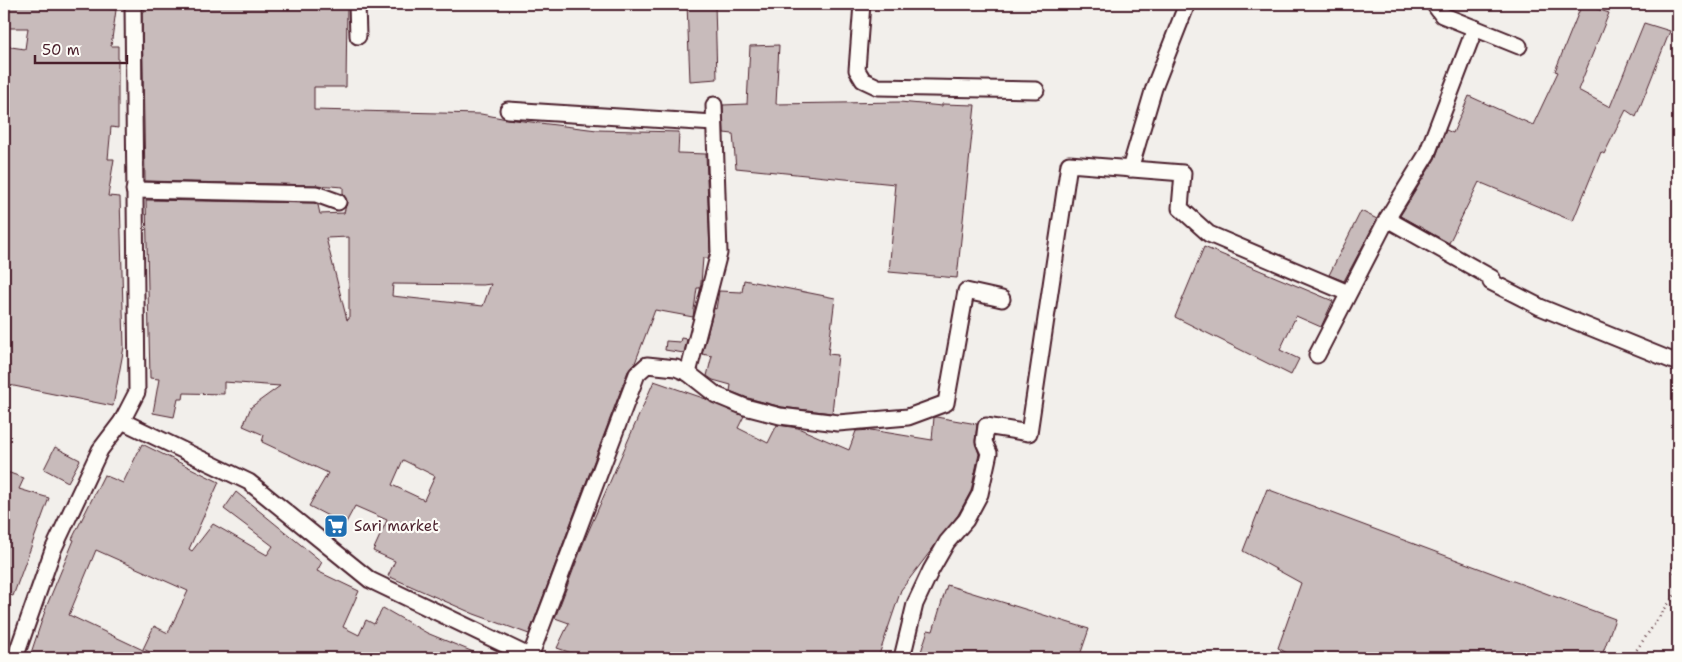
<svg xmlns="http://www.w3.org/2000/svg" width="1682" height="662" font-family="'Shantell Sans',sans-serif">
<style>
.building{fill:#c8bbbb;stroke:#4a1f2b;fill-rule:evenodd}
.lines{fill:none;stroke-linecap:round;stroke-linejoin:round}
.minor-casing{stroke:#4a1f2b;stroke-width:19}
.path{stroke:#4a1f2b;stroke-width:2.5;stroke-dasharray:1 4;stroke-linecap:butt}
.minor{stroke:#fdfcf7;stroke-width:15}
.labels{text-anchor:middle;stroke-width:4.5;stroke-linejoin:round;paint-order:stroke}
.poi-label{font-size:15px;fill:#4a1f2b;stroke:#fdfcf7;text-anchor:start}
</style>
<rect width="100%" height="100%" fill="#f2efeb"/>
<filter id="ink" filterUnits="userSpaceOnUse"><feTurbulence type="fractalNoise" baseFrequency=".02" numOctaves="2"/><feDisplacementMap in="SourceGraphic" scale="10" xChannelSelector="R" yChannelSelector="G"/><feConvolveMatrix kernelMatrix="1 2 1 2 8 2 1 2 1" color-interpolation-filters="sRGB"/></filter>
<g filter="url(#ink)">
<g class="building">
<path d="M5 4H81L116 10 111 46H118V128L111 127 108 159H114L108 196 120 197 124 347 113 406 4 384V46L25 49 28 28H5Z"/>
<path d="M144 4H347L346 87H314V110L481 114 507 119 597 130 679 132 678 153 706 154 710 252 708 258H703L701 283 700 288H697L693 317 655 310 635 363 628 371 529 634 474 614 388 576 395 561 373 551 387 520 355 506 342 530 331 524 334 519 309 506 328 473 262 442 264 435 243 426 251 407 280 386 224 382V394L184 393 183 399H178L174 417 153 413 159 379 150 378 146 200 314 203 318 205 320 214 344 213 347 201 343 194V187L316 185 145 181 142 12H144ZM349 237V319L347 320 326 238ZM393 284 483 285 491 284 483 306 392 296ZM403 460 435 476 424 500 392 485Z"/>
<path d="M687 4H715L717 79 690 81Z"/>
<path d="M1582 4 1609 13 1578 90 1610 107 1644 23 1670 31 1636 117 1626 110 1604 154 1601 152 1573 221 1479 182 1449 243 1400 216 1435 159 1446 130 1453 133 1469 96 1533 125 1558 72 1555 71Z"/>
<path d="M779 45 776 104 900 102 942 106V104L975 105 957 278 889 272 896 194H894L895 184 736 168 733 134 724 133 723 105 747 104 750 46Z"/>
<path d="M1361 211 1377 219 1344 281 1329 275Z"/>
<path d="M1204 247 1333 301 1321 327 1296 316 1280 350 1299 359 1291 375 1175 317Z"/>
<path d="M744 280 835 298 828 354 838 355 832 413 782 407 748 398 730 391 731 385 713 380 707 376 712 356 702 354 714 308 716 309 719 291 742 292Z"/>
<path d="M681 338 687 339 684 353 665 350 666 341 680 342Z"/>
<path d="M654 381 706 399 744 416 738 428 768 443 777 425 798 428 849 450 856 431 871 430 932 440 934 417H936L977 424 975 441 979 454 971 491 958 515 901 590 878 658H586L557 648 569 623 555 618 585 539Z"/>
<path d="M142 444 219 482 189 549 192 551 213 524 267 555 273 546 224 509 236 492 322 562 317 571 359 591 343 627 359 635 366 620 374 624 383 608 427 633 488 658H164L143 649 154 626 168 633 188 591 96 550 69 615 143 650 139 658H43L31 653 47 605 74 540 72 539 104 475 123 483Z"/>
<path d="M55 447 80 460 68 482 44 469Z"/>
<path d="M4 471 24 478 19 489 49 498 13 596 4 593Z"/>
<path d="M1267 489 1615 619 1601 658H1296L1278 648 1301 583 1243 551Z"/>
<path d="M947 585 1089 629 1079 658H919L928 630 933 631Z"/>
</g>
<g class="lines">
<g class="minor-casing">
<g id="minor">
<path d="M357 4 358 36"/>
<path d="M862 4 857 70 863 80 878 87 1036 90"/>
<path d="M1434 4 1442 15 1519 46"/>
<path d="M508 110 714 123"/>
<path d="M1130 169 1154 88 1187 4"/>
<path d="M134 190 316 194 338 202"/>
<path d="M1387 219 1492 278 1491 282 1540 307 1678 363"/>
<path d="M1317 355 1387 219 1427 154 1475 28"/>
<path d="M688 373 719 253 714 105"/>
<path d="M122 421 249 482 370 580 533 658"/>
<path d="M530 657 637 374 647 365 676 368 688 373 716 395 745 407 780 416 838 423 908 417 946 403 966 291 1002 299"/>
<path d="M15 658 53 550 100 450 122 421 137 392 133 4"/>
<path d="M902 658 915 604 931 570 947 542 966 520 980 494 989 453 984 442 986 426 1029 433 1069 164 1183 173 1180 208 1209 234 1348 293"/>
</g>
</g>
<g class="path">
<path d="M1678 553 1673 568 1678 580"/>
<path d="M1631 658 1678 590"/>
</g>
<use href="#minor" class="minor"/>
</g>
</g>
<defs>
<g id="supermarket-square" transform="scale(1.25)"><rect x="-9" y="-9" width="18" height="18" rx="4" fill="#1f6fb2" stroke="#fdfcf7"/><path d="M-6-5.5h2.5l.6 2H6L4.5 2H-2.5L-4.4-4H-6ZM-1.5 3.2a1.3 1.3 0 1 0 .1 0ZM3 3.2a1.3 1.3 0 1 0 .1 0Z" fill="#fff"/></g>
</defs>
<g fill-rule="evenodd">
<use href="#supermarket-square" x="336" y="526"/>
</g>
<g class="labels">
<g class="poi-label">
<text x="354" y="531">Sari market</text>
</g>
</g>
<rect width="1682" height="662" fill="none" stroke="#fdfcf7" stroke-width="20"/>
<rect x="10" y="10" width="1662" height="642" fill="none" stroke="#4a1f2b" stroke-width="2" filter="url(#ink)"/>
<path d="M35 55v8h92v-8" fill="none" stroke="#4a1f2b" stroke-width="2.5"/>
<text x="42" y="55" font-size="15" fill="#4a1f2b" stroke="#fdfcf7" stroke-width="4" paint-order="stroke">50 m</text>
</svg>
